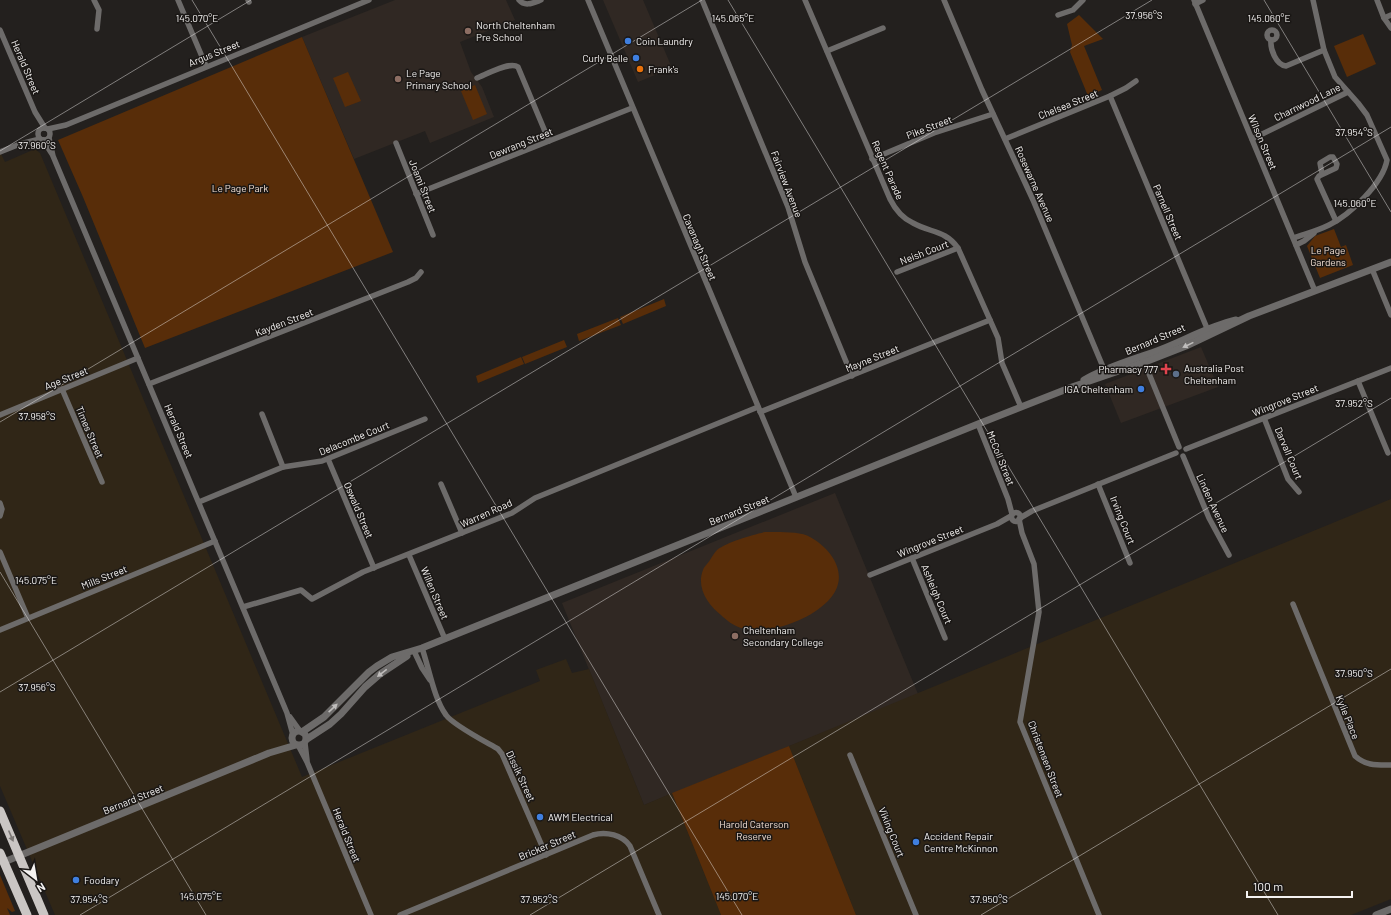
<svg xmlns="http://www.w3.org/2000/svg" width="1391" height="915" font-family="Barlow,sans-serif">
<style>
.built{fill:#302823}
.industrial{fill:#302617}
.green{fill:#582d09}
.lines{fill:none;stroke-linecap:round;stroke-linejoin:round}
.minor{stroke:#6d6b6a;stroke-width:5.5}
.tertiary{stroke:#6d6b6a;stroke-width:7}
.trunk{stroke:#cac6c4;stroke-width:9}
.oneway{fill:#bebcbb}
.oneway2{fill:#7b7775}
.ticks{fill:none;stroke:#f4f2f1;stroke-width:1;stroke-opacity:0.45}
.education-dot{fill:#8d6e63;stroke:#1a1715;stroke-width:1.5}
.shop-dot{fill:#3f7fe0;stroke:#1a1715;stroke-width:1.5}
.food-dot{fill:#e8710a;stroke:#1a1715;stroke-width:1.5}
.health-dot{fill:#e0444e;stroke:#1a1715;stroke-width:1.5}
.service-dot{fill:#5c6f8a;stroke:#1a1715;stroke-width:1.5}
.labels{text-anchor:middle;stroke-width:3;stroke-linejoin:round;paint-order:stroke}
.poi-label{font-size:10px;fill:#f4f2f1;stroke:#1a1715;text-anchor:start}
.street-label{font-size:10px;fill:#f4f2f1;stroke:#1a1715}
.park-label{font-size:10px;fill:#f3dfd3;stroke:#1a1715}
.ticks-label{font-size:10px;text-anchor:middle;fill:#f4f2f1;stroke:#1a1715;stroke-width:3;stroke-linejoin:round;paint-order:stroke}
</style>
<rect width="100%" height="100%" fill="#23201e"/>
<g class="built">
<path d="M395 0H506L515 20 460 42 471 72 482 87 494 117 430 143 425 131 354 159 302 37Z"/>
<path d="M603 0H643L672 68 638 82Z"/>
<path d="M1201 347 1218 387 1121 423 1105 384Z"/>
<path d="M835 493 918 694 644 805 562 603Z"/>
</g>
<g class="industrial">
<path d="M35 149 40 153 302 777 540 681 536 670 566 659 572 673 589 669 644 805 672 793 721 915H55L0 786V152L5 162Z"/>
<path d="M1391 499V899L1351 915H856L789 746Z"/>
</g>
<g class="green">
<path d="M1079 15 1103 39 1084 46 1102 90 1088 96 1070 52 1072 45 1067 24Z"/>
<path d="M1363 34 1376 64 1347 77 1334 46Z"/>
<path d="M302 37 393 252 145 348 83 197 58 140Z"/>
<path d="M348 72 361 101 345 107 333 78Z"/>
<path d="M475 85 487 114 473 120 461 91Z"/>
<path d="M1334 229 1341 247 1346 245 1353 265 1320 278 1307 246 1315 236Z"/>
<path d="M664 299 666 306 623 324 620 317Z"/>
<path d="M618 318 621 325 579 341 577 334Z"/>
<path d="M564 340 567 347 525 364 522 357Z"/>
<path d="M521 357 524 364 478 383 476 376Z"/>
<path d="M765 532C776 532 801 531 810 537 834 550 851 578 828 601 808 621 769 635 741 628 734 626 726 620 721 615 708 605 696 588 703 570 704 567 708 563 710 560 712 557 714 553 717 550 727 542 752 535 765 532Z"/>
<path d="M789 746 856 915H721L672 793Z"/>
<path d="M0 875 15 911 12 912 7 908 10 915H0Z"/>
</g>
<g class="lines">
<g class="minor">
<path d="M94 0 99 10 97 29"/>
<path d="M178 0 206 66"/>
<path d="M248 0 249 2"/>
<path d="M519 0C525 7 533 3 541 0"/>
<path d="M588 0 796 497"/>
<path d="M702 0 788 207 805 262 852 376"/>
<path d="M805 0 890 199C895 209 902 218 913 223 931 233 945 230 958 248L998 338 1002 363 1021 407"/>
<path d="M944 0 982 90 1033 200 1106 374"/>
<path d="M1194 0 1315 291"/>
<path d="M1377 0 1384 18 1391 28"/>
<path d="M1195 4 1203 0"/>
<path d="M1058 15 1073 10 1083 0"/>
<path d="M1384 18 1391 15"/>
<path d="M0 30 35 112 45 128"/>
<circle cx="1272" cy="35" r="5"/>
<path d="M1271 40C1270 49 1276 65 1286 66L1324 50"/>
<path d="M827 51 883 28"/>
<path d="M477 78C487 74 510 61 518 67L549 141"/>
<path d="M1110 96 1209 333"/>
<circle cx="44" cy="134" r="6"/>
<path d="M48 129 66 125 369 0"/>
<path d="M49 138 53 156 287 713 293 735"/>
<path d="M1005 139 1110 96 1126 88 1136 81"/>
<path d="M1252 139 1348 92"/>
<path d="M43 140 52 154"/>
<path d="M396 143 433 235"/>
<path d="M0 152 20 144 40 139"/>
<path d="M872 159 934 133 993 114"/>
<path d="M1322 174 1320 163 1330 157H1333L1337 164 1336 168 1319 176 1317 179 1336 221"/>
<path d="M416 194 632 108"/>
<path d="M1294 238C1305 234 1317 231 1329 225 1350 215 1383 183 1387 160L1367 115 1358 103 1335 77 1324 50 1313 0"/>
<path d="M1296 245 1304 241 1314 233"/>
<path d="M1372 269 1391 315"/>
<path d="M897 272 958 248"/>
<path d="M1143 359 1179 447"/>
<path d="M1358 381 1388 453"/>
<path d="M149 384 408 282 416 278 421 272"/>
<path d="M62 389 102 482"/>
<path d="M760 412 990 320"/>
<path d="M262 414 283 467"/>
<path d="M0 415 138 358"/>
<path d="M1264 418 1288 479 1299 492"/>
<path d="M978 424 1008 499 1012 514"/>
<path d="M1186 449 1391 368"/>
<path d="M1183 456 1209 518 1229 555"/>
<path d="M328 459 374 568"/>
<path d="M441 484 462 533"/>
<path d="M1098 484 1130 563"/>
<path d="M199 502 283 467 322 461 425 419"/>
<path d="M0 503 2 509 0 516"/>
<circle cx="1016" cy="517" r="4.5"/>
<path d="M1020 518 1032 511 1176 453"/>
<path d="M1019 519 1022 533 1034 564 1039 612 1020 722 1099 915"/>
<path d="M0 552 28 618"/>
<path d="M409 555 445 639"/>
<path d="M912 558 945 638"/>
<path d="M870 575 997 524 1011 516"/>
<path d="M1293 604 1355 756C1366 766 1377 765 1391 765"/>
<path d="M243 607 301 590 312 599 363 572 512 513 535 498 758 407"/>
<path d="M0 630 215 541"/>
<path d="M422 648C429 668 434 699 446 715 453 725 486 742 498 749L502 754 546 855"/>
<path d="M414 651 422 668 430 680"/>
<path d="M290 717 300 731"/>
<path d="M305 743 307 760"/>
<path d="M298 745 307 762 371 915"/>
<path d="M850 755 916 915"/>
<path d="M400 915 593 835C606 831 623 835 630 846L659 915"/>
</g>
<g class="tertiary">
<path d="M1084 380C1108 366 1136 359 1162 349 1187 339 1210 326 1236 320"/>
<circle cx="299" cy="738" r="7"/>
<path d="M302 732 324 717 369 672 377 666 392 657 422 648 978 424 1072 387 1145 362 1186 346 1249 316 1391 262"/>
<path d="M307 739 330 724 341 714 365 687 380 674 407 656"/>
<path d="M4 862 269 753 296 745"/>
<path d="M1376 915 1391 909"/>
</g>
<g class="trunk">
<path d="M0 811 44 915"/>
<path d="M0 853 27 915"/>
</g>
</g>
<defs><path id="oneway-solid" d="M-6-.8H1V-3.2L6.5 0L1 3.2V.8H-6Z"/></defs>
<g class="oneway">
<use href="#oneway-solid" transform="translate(1188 345) rotate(154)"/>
<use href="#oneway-solid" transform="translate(382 673) rotate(142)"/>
<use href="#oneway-solid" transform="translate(333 708) rotate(-43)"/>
</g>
<use class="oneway2" href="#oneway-solid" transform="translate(11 836) rotate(67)"/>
<path class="ticks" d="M192 0 742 915M728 0 1278 915M1264 0 1391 212M0 151 251 0M0 422 702 0M0 572 206 915M0 692 1152 0M80 915 1391 127M530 915 1391 398M981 915 1391 669"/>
<g class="education-dot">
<circle cx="468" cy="31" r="4"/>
<circle cx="398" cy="79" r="4"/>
<circle cx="735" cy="636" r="4"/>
</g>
<g class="shop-dot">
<circle cx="628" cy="41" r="4"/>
<circle cx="636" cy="58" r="4"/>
<circle cx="1141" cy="389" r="4"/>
<circle cx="540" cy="817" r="4"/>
<circle cx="916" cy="842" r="4"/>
<circle cx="76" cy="880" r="4"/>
</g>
<circle class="food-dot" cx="640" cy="69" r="4"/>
<path class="health-dot" d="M1164 363h4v4h4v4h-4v4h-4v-4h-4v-4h4z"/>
<circle class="service-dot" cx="1176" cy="374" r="4"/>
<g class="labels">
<g class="poi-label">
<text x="476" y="29">North Cheltenham<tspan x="476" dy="12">Pre School</tspan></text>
<text x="636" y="45">Coin Laundry</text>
<text x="628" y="62" text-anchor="end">Curly Belle</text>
<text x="648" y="73">Frank's</text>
<text x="406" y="77">Le Page<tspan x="406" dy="12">Primary School</tspan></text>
<text x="1184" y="372">Australia Post<tspan x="1184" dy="12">Cheltenham</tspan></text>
<text x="1158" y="373" text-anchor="end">Pharmacy 777</text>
<text x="1133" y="393" text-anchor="end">IGA Cheltenham</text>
<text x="743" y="634">Cheltenham<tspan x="743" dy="12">Secondary College</tspan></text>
<text x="548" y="821">AWM Electrical</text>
<text x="924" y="840">Accident Repair<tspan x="924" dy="12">Centre McKinnon</tspan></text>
<text x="84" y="884">Foodary</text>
</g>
<g class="street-label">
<text transform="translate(214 53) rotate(-22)" y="4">Argus Street</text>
<text transform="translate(26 67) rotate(67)" y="4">Herald Street</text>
<text transform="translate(1307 102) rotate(-26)" y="4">Charnwood Lane</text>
<text transform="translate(1068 104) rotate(-22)" y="4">Chelsea Street</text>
<text transform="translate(929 127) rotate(-21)" y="4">Pike Street</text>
<text transform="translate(1263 142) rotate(67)" y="4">Wilson Street</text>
<text transform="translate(521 143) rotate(-22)" y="4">Dewrang Street</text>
<text transform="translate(888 170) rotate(66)" y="4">Regent Parade</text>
<text transform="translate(787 184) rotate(69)" y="4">Fairview Avenue</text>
<text transform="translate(1035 184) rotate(66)" y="4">Rosewarne Avenue</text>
<text transform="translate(423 186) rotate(68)" y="4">Joami Street</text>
<text transform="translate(1168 212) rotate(67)" y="4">Parnell Street</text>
<text transform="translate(700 247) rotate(67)" y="4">Cavanagh Street</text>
<text transform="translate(924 252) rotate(-21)" y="4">Neish Court</text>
<text transform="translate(284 322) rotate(-21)" y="4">Kayden Street</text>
<text transform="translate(1155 339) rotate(-23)" y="4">Bernard Street</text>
<text transform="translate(872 358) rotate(-22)" y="4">Mayne Street</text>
<text transform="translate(66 378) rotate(-22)" y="4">Age Street</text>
<text transform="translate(1285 400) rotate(-22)" y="4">Wingrove Street</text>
<text transform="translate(179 431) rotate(67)" y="4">Herald Street</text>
<text transform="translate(90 432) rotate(67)" y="4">Times Street</text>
<text transform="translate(354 438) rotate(-22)" y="4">Delacombe Court</text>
<text transform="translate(1289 453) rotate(67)" y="4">Darvall Court</text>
<text transform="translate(1001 458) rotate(68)" y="4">McColl Street</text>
<text transform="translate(1213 503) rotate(65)" y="4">Linden Avenue</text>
<text transform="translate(359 510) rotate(67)" y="4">Oswald Street</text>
<text transform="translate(739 510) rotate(-22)" y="4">Bernard Street</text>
<text transform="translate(486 513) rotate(-24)" y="4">Warren Road</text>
<text transform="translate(1123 520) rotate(68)" y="4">Irving Court</text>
<text transform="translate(930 541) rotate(-22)" y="4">Wingrove Street</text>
<text transform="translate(104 577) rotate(-22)" y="4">Mills Street</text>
<text transform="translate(435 593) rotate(67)" y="4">Willen Street</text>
<text transform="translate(937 594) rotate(67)" y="4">Ashleigh Court</text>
<text transform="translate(1348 717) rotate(68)" y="4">Kylie Place</text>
<text transform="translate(1046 759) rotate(69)" y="4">Christensen Street</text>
<text transform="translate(521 776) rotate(65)" y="4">Dissik Street</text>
<text transform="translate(133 799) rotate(-22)" y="4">Bernard Street</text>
<text transform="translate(892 832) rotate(68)" y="4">Viking Court</text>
<text transform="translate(347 835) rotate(68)" y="4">Herald Street</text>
<text transform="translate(547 845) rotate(-23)" y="4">Bricker Street</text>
</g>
<g class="park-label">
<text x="240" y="192">Le Page Park</text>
<text x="1328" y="254">Le Page<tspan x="1328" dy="12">Gardens</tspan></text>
<text x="754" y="828">Harold Caterson<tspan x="754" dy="12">Reserve</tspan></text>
</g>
</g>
<g class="ticks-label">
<text x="1144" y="19">37.956°S</text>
<text x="197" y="22">145.070°E</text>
<text x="733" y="22">145.065°E</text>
<text x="1269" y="22">145.060°E</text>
<text x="1354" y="136">37.954°S</text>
<text x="37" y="149">37.960°S</text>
<text x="1355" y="207">145.060°E</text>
<text x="1354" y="407">37.952°S</text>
<text x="37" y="420">37.958°S</text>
<text x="36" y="584">145.075°E</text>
<text x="1354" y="677">37.950°S</text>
<text x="37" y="691">37.956°S</text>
<text x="201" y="900">145.075°E</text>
<text x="737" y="900">145.070°E</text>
<text x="89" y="903">37.954°S</text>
<text x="539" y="903">37.952°S</text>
<text x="989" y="903">37.950°S</text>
</g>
<g transform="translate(36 879) rotate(149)" stroke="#1a1715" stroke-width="3" paint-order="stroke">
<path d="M0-3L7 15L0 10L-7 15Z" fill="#f4f2f1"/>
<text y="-6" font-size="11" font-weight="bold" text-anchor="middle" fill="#f4f2f1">N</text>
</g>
<path d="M1247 891v6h105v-6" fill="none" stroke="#f4f2f1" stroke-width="2"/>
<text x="1253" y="891" font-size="12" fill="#f4f2f1" stroke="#1a1715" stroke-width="3" paint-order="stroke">100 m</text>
</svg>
